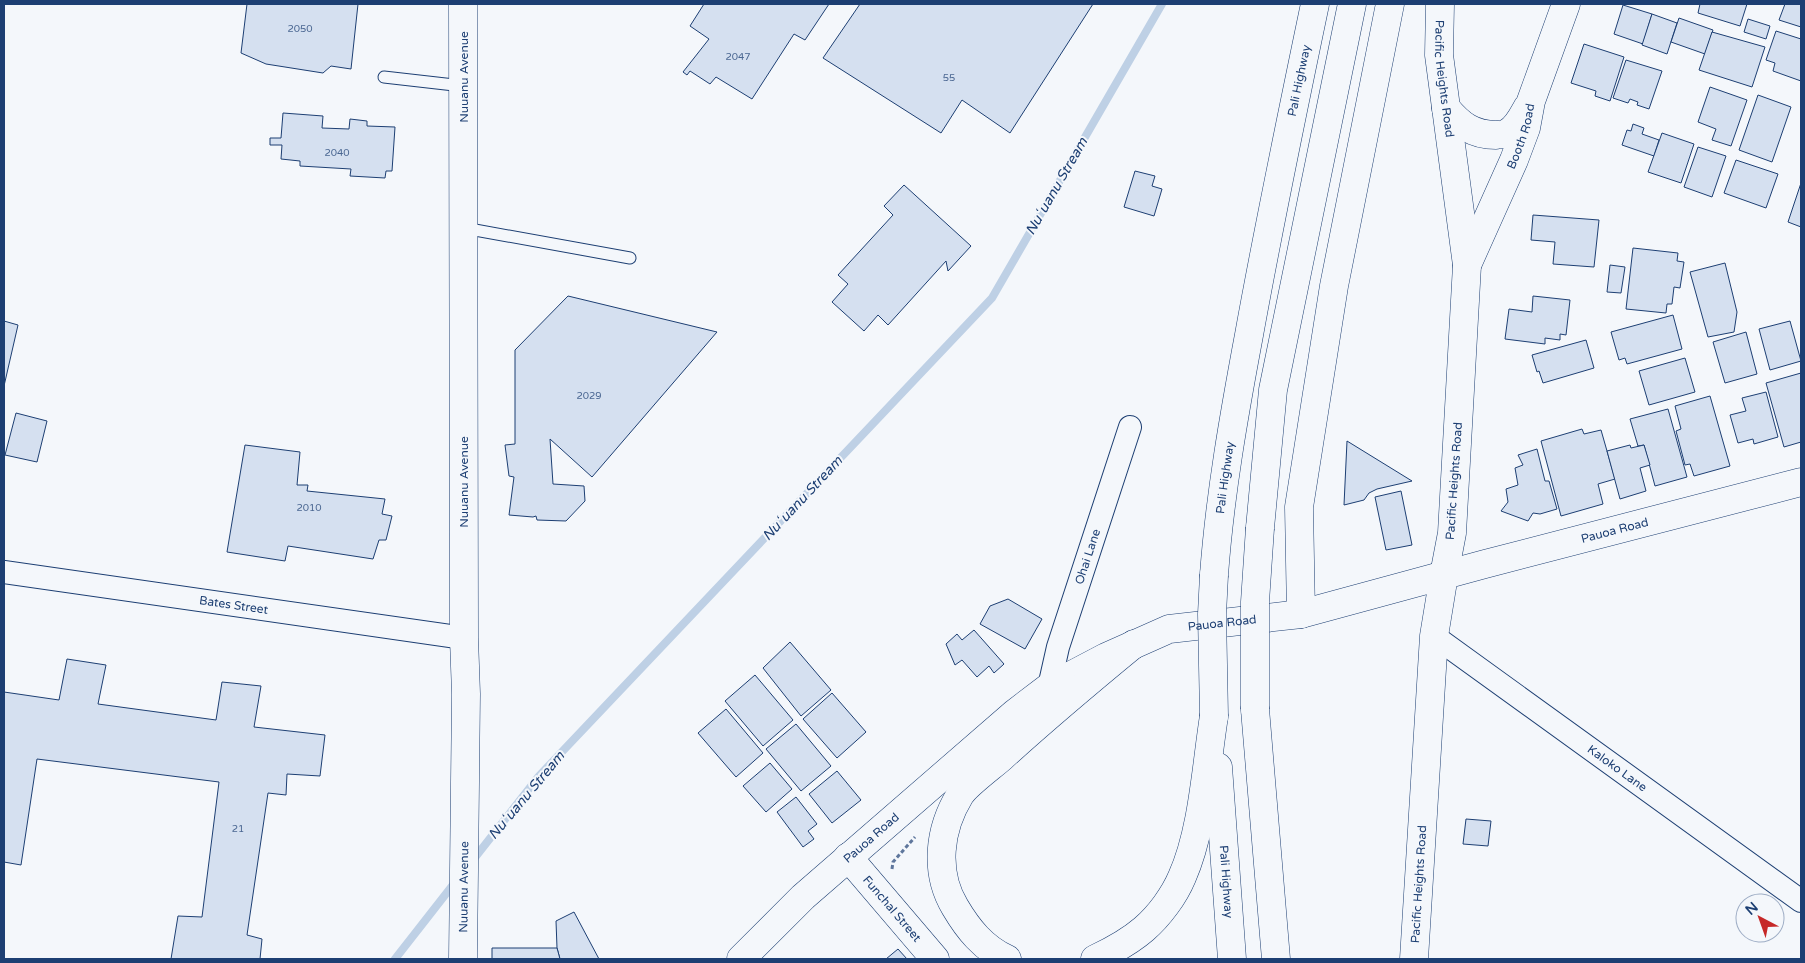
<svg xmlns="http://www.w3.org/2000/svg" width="1805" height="963" font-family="'Varela Round',sans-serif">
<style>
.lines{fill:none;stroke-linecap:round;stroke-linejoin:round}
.stream{stroke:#bed0e5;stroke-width:8}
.building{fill:#d5e0f0;stroke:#1d3f73}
.service-casing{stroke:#1d3f73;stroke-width:13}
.minor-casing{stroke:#1d3f73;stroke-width:24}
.tertiary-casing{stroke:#1d3f73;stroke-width:29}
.secondary-casing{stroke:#1d3f73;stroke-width:29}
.trunk-casing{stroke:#1d3f73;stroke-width:29}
.path{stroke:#5e769c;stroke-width:3;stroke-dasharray:4 2.5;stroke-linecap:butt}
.service{stroke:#f4f7fb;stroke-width:11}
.minor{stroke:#f4f7fb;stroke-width:22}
.tertiary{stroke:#f4f7fb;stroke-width:28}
.secondary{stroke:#f4f7fb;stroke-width:28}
.trunk{stroke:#f4f7fb;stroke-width:28}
.trunk-bridge-casing{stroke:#1d3f73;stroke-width:29;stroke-linecap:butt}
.trunk-bridge{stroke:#f4f7fb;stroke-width:28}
.labels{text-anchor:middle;stroke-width:4;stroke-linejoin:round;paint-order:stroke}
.number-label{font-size:10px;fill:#4b6792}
.street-label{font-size:12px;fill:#1d3f73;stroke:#f4f7fb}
.water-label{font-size:14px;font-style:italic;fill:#1d3f73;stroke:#f4f7fb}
</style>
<rect width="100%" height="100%" fill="#f4f7fb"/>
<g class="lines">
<g class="stream">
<path d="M473 860 539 776 992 298 1162 4"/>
<path d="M395 959 456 881"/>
</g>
</g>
<g class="building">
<path d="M247 4H358L351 69 331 66 323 73 266 64 241 53Z"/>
<path d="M704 4H829L805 40 794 34 752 99 716 77 710 84 690 71 687 75 683 72 709 39 690 26Z"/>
<path d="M860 4H1093L1010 133 962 100 941 133 823 58Z"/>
<path d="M1700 4H1747L1740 26 1698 13Z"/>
<path d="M1785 4H1801V27L1779 20Z"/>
<path d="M1623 5 1652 14 1643 44 1614 34Z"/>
<path d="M1652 14 1677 23 1667 54 1642 45Z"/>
<path d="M1679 18 1713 30 1705 54 1671 42Z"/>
<path d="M1748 19 1770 26 1766 39 1744 32Z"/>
<path d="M1776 31 1801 39V81L1773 71 1775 63 1766 60Z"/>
<path d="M1712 32 1765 47 1752 87 1699 70Z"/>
<path d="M1584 44 1624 57 1610 101 1595 96 1596 91 1571 83Z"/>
<path d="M1626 60 1662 71 1649 109 1637 105 1638 102 1630 99 1628 103 1613 98Z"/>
<path d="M1710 87 1747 100 1731 146 1712 140 1716 129 1698 122Z"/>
<path d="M1758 95 1791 107 1772 162 1739 150Z"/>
<path d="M283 113 323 116 322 128 349 129 350 119 367 121V126L395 127 392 171H386L385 178 350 176 351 169 300 166V161L281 159 282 145H270V138H281Z"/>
<path d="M1633 124 1644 128 1642 134 1659 140 1654 156 1622 145 1627 130 1631 131Z"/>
<path d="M1662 133 1694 144 1681 183 1648 172Z"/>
<path d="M1698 147 1726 156 1712 197 1684 187Z"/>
<path d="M1736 160 1778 174 1766 208 1724 193Z"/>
<path d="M1135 171 1155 176 1152 186 1162 189 1154 216 1124 207Z"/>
<path d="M1801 183V227L1788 222Z"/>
<path d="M904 185 971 246 948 271 946 261 888 325 878 315 864 331 832 302 848 284 838 275 893 215 884 206Z"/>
<path d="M1533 215 1599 220 1594 267 1553 264 1555 242 1531 240Z"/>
<path d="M1633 248 1678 253 1677 261 1684 262 1680 288 1674 287 1672 304H1667L1666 313 1626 309Z"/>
<path d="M1725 263 1737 312 1734 332 1708 337 1690 272Z"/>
<path d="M1610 265 1625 267 1621 293 1607 292Z"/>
<path d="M568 296 717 332 592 477 550 439 553 484 584 486 585 501 566 521 537 520 536 516 533 517 509 515 514 477 509 476 505 445 515 444V350Z"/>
<path d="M1533 296 1570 300 1566 335 1560 334V340L1545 338V344L1505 339 1509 309 1532 312Z"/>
<path d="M1673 315 1682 349 1627 364 1625 358 1619 360 1611 332Z"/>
<path d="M4 321 18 325 4 386Z"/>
<path d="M1790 321 1801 361 1770 370 1759 329Z"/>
<path d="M1746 332 1757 374 1725 383 1713 342Z"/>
<path d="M1586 340 1594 368 1543 383 1539 371 1537 372 1532 355Z"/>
<path d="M1685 358 1695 392 1649 405 1639 371Z"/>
<path d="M1801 373V442L1784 447 1766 383Z"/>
<path d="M1766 392 1778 437 1754 444 1753 439 1738 443 1730 415 1746 411 1742 398Z"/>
<path d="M1710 396 1730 466 1694 476 1690 464 1685 465 1676 431 1681 429 1675 406Z"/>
<path d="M1668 409 1687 477 1655 486 1644 445 1638 446 1630 419Z"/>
<path d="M16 413 47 421 37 462 5 455Z"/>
<path d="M1582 429 1584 434 1601 430 1615 479 1598 484 1603 504 1561 516 1541 441Z"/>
<path d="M1347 441 1412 481 1377 489 1369 493 1364 500 1344 505Z"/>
<path d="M245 445 300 452 297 485H308L307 491 385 499 382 514 392 516 386 540H379L373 559 288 546 285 561 227 552Z"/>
<path d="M1630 445 1631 448 1644 445 1650 465 1640 468 1646 491 1620 499 1607 451Z"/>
<path d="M1537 449 1545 481H1549L1557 509 1540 514 1533 513 1528 521 1501 511 1508 502 1506 489 1518 485 1515 468 1523 465 1518 455Z"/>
<path d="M1401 491 1412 545 1386 550 1375 497Z"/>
<path d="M1008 599 1042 619 1025 649 980 624 990 606Z"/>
<path d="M974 630 1004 664 994 673 989 666 977 677 962 660 955 665 946 644 957 634 962 640Z"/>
<path d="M790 642 831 690 801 716 763 668Z"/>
<path d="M67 659 106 665 98 704 216 720 222 682 261 686 254 727 325 735 320 776 287 774 286 795 268 793 247 935 262 939 260 959H171L178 916 202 917 219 782 37 759 21 865 4 862V692L59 700Z"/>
<path d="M755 675 793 720 763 746 725 701Z"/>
<path d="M832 693 866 732 837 758 803 719Z"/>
<path d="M726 709 763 753 736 777 698 733Z"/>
<path d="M796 724 831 766 801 791 766 749Z"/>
<path d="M770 763 792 789 766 812 743 786Z"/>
<path d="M837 771 861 800 832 823 809 794Z"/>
<path d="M796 797 817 824 808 831 814 839 803 847 777 812Z"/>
<path d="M1466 819 1491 821 1488 846 1463 844Z"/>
<path d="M574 912 599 959H560L557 948 556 921Z"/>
<path d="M492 948H557L560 959H492Z"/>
<path d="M898 949 907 959H886Z"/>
</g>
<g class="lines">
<g class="service-casing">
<g id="service">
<path d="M384 77 463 86"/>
<path d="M464 228 630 258"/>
</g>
</g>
<g class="minor-casing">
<g id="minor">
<path id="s1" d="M4 572 464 638"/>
<path id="s2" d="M1434 636 1801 901"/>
<path id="s3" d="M1049 687 1058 647 1130 427"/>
</g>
</g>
<g class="tertiary-casing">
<g id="tertiary">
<path id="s4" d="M1440 4 1439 55 1467 265 1452 533 1444 575"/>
<path d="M1446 108C1460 125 1473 135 1496 135 1499 134 1504 135 1507 133 1517 128 1522 117 1527 108"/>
<path id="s5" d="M1467 265 1514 160 1526 128 1531 101 1566 4"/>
</g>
</g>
<g class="secondary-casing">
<g id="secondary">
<path id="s6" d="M848 857 935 959"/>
<path id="s7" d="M463 959 466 694 464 638 463 4"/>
<path id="s8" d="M741 959 803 897 1015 713 1049 687 1106 657 1169 629 1301 614 1485 564 1801 482"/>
<path id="s9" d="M1414 959 1434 636 1444 575"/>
</g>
</g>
<g class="trunk-casing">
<g id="trunk">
<path d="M1260 528 1273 390 1352 4"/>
<path id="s10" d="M1214 575C1220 494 1234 415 1249 335 1269 224 1292 114 1315 4"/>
<path d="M1301 614 1299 507 1334 286 1390 4"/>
<path d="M1255 709 1276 959"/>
<path id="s11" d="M1218 767 1232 959"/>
<path d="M1007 959C983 948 968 929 955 907 934 872 939 829 960 795 966 785 992 766 1002 757 1045 718 1089 681 1134 644"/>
<path d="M1095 959C1112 951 1129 942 1144 929 1159 916 1174 896 1182 877 1203 830 1206 766 1214 716"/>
</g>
</g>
<path class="path" d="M892 869 893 862 915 837"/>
<use href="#service" class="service"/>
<use href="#minor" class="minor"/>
<use href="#tertiary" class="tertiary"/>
<use href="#secondary" class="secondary"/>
<use href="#trunk" class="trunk"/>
<g class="trunk-bridge-casing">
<g id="trunk-bridge">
<path d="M1255 709V602L1260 528"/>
<path d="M1214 716 1212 614 1214 575"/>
</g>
</g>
<use href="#trunk-bridge" class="trunk-bridge"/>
</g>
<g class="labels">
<g class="number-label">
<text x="300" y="32">2050</text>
<text x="738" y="60">2047</text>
<text x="949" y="81">55</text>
<text x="337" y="156">2040</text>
<text x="589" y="399">2029</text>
<text x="309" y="511">2010</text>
<text x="238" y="832">21</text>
</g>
<g class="street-label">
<text transform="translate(464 77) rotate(-90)" y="4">Nuuanu Avenue</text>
<text dy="4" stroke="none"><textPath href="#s4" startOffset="75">Pacific Heights Road</textPath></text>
<text dy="4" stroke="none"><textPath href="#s10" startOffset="502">Pali Highway</textPath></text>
<text dy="4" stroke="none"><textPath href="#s5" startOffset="140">Booth Road</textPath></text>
<text dy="4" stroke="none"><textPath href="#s10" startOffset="98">Pali Highway</textPath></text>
<text transform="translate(1454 481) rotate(-86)" y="4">Pacific Heights Road</text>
<text transform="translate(464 482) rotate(-90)" y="4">Nuuanu Avenue</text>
<text dy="4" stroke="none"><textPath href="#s8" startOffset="1002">Pauoa Road</textPath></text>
<text dy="4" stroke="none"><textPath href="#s3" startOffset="136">Ohai Lane</textPath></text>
<text dy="4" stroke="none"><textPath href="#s1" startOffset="232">Bates Street</textPath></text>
<text dy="4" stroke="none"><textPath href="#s8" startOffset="598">Pauoa Road</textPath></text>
<text dy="4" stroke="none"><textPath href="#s2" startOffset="226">Kaloko Lane</textPath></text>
<text dy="4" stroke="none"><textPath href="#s8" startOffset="178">Pauoa Road</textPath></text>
<text dy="4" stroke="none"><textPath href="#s11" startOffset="115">Pali Highway</textPath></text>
<text dy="4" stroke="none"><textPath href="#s9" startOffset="75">Pacific Heights Road</textPath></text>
<text dy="4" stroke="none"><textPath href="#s7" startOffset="72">Nuuanu Avenue</textPath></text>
<text dy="4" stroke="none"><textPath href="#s6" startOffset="68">Funchal Street</textPath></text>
</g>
<g class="water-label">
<text transform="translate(1056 186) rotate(-60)" y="5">Nuʻuanu Stream</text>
<text transform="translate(802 498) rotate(-47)" y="5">Nuʻuanu Stream</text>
<text transform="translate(526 795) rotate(-50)" y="5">Nuʻuanu Stream</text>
</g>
</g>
<rect width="1805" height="963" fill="none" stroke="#1d3f73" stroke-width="10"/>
<g transform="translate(1760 918) rotate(319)"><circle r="24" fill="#f4f7fb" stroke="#9eadc5"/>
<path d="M0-4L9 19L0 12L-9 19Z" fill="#c62828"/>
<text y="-8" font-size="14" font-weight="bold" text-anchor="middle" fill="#1d3f73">N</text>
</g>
</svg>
